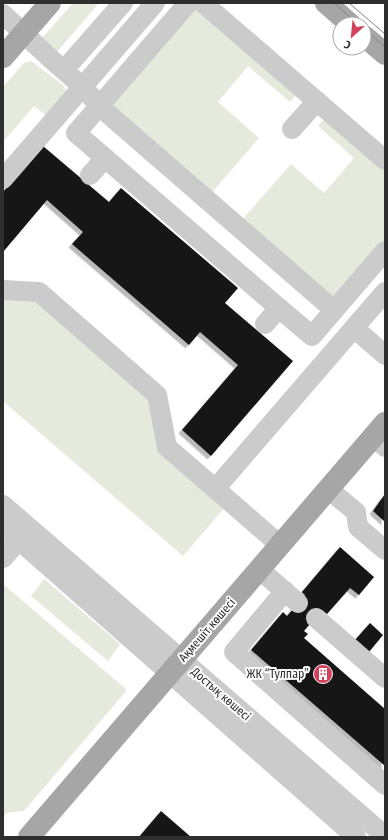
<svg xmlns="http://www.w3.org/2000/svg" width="388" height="840" font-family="'Fira Sans Condensed',sans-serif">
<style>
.green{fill:#e5eadd}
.building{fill:#151515;filter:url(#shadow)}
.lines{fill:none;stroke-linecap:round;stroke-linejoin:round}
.minor{stroke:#cbcbcb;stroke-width:20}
.major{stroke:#a6a6a6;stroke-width:22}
.tram{stroke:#838383;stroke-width:1}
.labels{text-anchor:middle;stroke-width:4;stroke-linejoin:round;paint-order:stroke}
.street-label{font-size:12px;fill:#2e2e2e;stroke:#fff}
.poi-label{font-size:12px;fill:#2e2e2e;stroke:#fff;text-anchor:end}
</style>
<defs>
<filter id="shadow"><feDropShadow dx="-3.5" dy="3.5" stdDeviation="0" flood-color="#0004"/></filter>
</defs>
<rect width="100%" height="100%" fill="#fff"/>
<g class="green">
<path d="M73 3H99L51 59 36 45Z"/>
<path d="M196 3 300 90 290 102 248 66 218 102 259 138 210 195 107 106Z"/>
<path d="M31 61 63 85 67 92 48 117 34 106 3 142V87L24 63Z"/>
<path d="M328 114 385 163V246L336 303 241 221 291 164 324 193 354 158 318 126Z"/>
<path d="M3 299 36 300 150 399 163 453 225 507 183 556 3 401Z"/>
<path d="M44 579 120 644 108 661 31 596Z"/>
<path d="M3 584 127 690 24 811 6 813 3 817Z"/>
</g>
<g class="building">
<path d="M43 146 109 202 121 188 238 288 225 303 293 361 211 456 182 430 238 365 200 332 189 345 72 244 83 232 47 200 3 252V192Z"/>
<path d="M385 494V522L373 511Z"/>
<path d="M340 547 374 577 359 595 350 588 327 614 322 610 304 631 308 634 304 638 385 709V766L251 650 283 612 287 616 305 595 302 592Z"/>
<path d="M370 623 383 635 369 652 355 640Z"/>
<path d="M161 811 191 837H139Z"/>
</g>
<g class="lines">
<g class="minor">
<path d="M203 3 385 160"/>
<path d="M3 14 51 59 83 87 99 106 334 310"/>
<path d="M64 70 123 3"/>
<path d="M292 129 317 101"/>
<path d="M105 158 279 308"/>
<path d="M90 175 105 158 76 133 188 3"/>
<path d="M3 179 155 3"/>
<path d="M3 290 39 292 157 395 167 447 280 545"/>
<path d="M265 324 279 308 312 336 385 251"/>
<path d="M354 328 385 355"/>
<path d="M373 436 385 447"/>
<path d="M215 489 385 292"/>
<path d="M328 489 356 512 358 527 385 550"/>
<path d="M3 505 385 836"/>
<path d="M3 526 356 837"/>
<path d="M3 558 19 540"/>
<path d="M259 569 298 603"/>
<path d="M285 591 234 652 385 785"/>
<path d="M316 618 385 678"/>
</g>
<g class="major">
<path d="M326 3 350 24"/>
<path d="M364 36 385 54"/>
<path d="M3 57 50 3"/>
<path d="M29 837 385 423"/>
</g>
<g class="tram">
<path d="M334 3 358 24"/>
<path d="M349 3 385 34"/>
<path d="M364 29 385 47"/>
</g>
</g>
<defs>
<g id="building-disc" transform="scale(1)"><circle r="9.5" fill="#d4415b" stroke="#fff"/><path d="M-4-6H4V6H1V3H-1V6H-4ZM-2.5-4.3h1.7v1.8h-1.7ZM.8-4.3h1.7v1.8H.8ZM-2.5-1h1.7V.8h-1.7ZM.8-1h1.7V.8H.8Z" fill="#fff"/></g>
</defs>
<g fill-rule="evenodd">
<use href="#building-disc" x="323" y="674"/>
</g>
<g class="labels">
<g class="street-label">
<text transform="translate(207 630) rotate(-49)" y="4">Ақмешіт көшесі</text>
<text transform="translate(221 694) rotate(41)" y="4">Достық көшесі</text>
</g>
<g class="poi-label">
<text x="309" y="678">ЖК “Тулпар”</text>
</g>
</g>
<rect width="388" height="840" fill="none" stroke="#2e2e2e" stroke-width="8"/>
<g transform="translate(352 36) rotate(207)"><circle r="19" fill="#ffffff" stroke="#ababab"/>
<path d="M0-3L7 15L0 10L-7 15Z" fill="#d4415b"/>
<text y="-6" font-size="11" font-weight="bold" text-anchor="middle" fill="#2e2e2e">С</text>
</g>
</svg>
